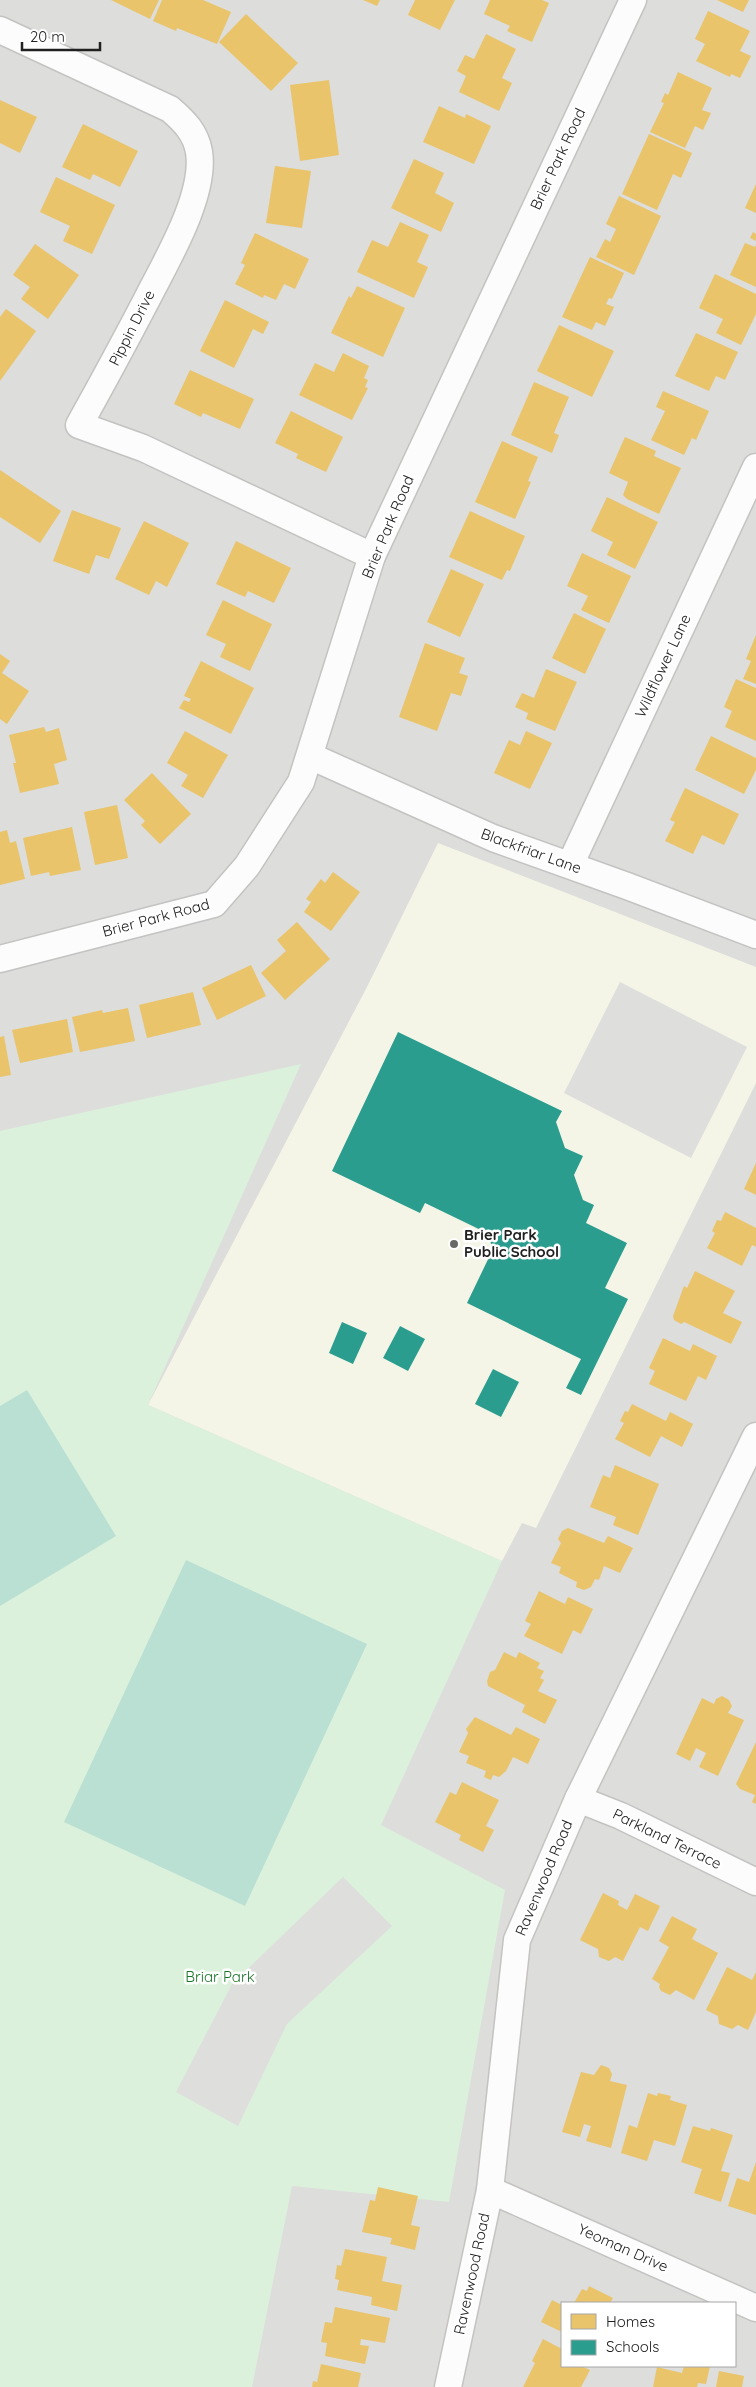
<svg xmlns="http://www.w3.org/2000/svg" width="756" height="2387" font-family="Quicksand,sans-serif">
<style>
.residential{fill:#dddddb;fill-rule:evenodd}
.education{fill:#f5f5e7}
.park{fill:#dbf1dc}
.pitch{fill:#bae0d3}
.parking{fill:#dededc}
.homes{fill:#e9c46a}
.schools{fill:#2a9d8f}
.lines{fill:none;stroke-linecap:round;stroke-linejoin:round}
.minor-casing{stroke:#c4c3c2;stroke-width:29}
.minor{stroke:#fcfcfc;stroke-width:26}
.poi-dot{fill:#686867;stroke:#fff;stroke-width:2}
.labels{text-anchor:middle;stroke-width:5;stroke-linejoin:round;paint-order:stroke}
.street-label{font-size:15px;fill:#202020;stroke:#fff}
.poi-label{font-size:15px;font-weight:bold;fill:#202020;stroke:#fff;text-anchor:start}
.park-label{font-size:15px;fill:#197428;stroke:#fff}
</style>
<rect width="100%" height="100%" fill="#eeedea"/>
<path class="residential" d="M0 0H756V2387H0ZM562 2303H735V2366H562Z"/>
<path class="education" d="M438 843 756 967V1083L536 1528 522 1523 502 1561 148 1405 368 985Z"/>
<path class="park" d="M301 1064 148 1405 502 1561 381 1825 505 1890 449 2202 292 2186 252 2387H0V1131Z"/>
<g class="pitch">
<path d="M27 1390 116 1536 0 1606V1406Z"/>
<path d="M186 1560 367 1644 245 1906 64 1822Z"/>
</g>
<g class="parking">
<path d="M620 982 747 1047 691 1158 564 1093Z"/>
<path d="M343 1877 392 1926 287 2024 238 2126 176 2092 232 1984Z"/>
</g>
<g class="homes">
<path d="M111 0H159L150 19Z"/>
<path d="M162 0H203L231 12 217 44 177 28 176 31 153 21Z"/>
<path d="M363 0H380L377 6Z"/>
<path d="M415 0H455L440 30 408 15Z"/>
<path d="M490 0H542L549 3 532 42 507 31 510 26 484 14Z"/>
<path d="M717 0H749L743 12Z"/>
<path d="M708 11 750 31 740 51 751 56 740 78 731 74 730 77 696 61 705 44 695 39Z"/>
<path d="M246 14 298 63 271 91 219 42Z"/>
<path d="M486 34 516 49 502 78 512 83 499 111 459 92 466 76 457 71 465 55 474 59Z"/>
<path d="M678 72 712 88 702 110 711 113 703 130 695 126 685 148 650 132 664 103 661 102 665 93 668 95Z"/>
<path d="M329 80 339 155 300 161 290 85Z"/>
<path d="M0 100 37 117 20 153 0 143Z"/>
<path d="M439 106 465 118 466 114 491 126 474 164 423 142Z"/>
<path d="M83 124 138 151 120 187 93 174 90 180 62 167Z"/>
<path d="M649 134 692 153 681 178 673 174 657 210 622 194Z"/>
<path d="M414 159 444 173 435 193 454 203 441 232 391 208Z"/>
<path d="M275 166 311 171 302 228 266 223Z"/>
<path d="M56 177 115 205 92 254 63 241 70 226 40 212Z"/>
<path d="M756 184V213L745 208Z"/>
<path d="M619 196 661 216 634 275 596 257 605 239 610 242 616 229 606 224Z"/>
<path d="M400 222 429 235 417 262 428 267 414 298 357 272 372 240 388 247Z"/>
<path d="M753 232 756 234V241L750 238Z"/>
<path d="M255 233 309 259 295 289 284 284 276 300 264 295 263 298 235 284 245 265 241 263Z"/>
<path d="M745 243 755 247 756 244V287L730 275Z"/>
<path d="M35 244 79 275 48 319 21 299 30 287 13 275Z"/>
<path d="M590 257 624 273 612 299 609 298 606 304 614 307 605 326 596 322 592 330 562 317Z"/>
<path d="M715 274 756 294V314L741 345 716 333 723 319 699 308Z"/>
<path d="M357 286 405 308 383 357 331 333 349 296 351 298Z"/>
<path d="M225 300 269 322 263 334 253 329 234 368 200 351Z"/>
<path d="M6 309 36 331 0 381V317Z"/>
<path d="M559 325 614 351 592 397 537 371Z"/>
<path d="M696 333 738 352 725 380 716 376 709 391 675 376Z"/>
<path d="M343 353 369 366 364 378 368 380 365 387 368 388 352 420 299 395 315 363 334 372Z"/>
<path d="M190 370 254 399 240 429 203 413 201 417 174 404Z"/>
<path d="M534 382 569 397 554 433 559 435 552 453 511 435Z"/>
<path d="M663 391 709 411 696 440 692 438 684 455 651 440 665 411 656 407Z"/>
<path d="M291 411 343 437 326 472 296 458 298 454 275 443Z"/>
<path d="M625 437 656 451 654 456 681 468 659 514 627 499 623 495 628 482 609 473Z"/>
<path d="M502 441 538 457 528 481 531 482 515 519 475 502Z"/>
<path d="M0 470 61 511 40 543 0 517Z"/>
<path d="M607 497 658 522 635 569 607 555 613 542 591 531Z"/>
<path d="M72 510 121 528 109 559 96 555 89 574 53 561Z"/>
<path d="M470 511 525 536 510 571 507 570 502 580 449 557Z"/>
<path d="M144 521 189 543 167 587 156 581 149 595 115 579Z"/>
<path d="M236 541 291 568 274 603 248 591 245 597 216 584Z"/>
<path d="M582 553 631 576 609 623 581 610 588 596 567 586Z"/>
<path d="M451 569 484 584 460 637 427 622Z"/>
<path d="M223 600 272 624 250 671 220 657 226 644 206 635Z"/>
<path d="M574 613 606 629 585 674 552 658Z"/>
<path d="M756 635V684L743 679 751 661 746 659Z"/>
<path d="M425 643 465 658 459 673 468 676 461 696 451 693 437 731 399 717Z"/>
<path d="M0 654 10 661 2 673 29 691 7 724 0 719Z"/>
<path d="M201 661 254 688 231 734 179 708 184 700 189 702 191 699 184 696Z"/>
<path d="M546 669 577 682 555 731 526 719 528 713 515 707 522 693 534 698Z"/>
<path d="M736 679 756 688V741L725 727 732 711 724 707Z"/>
<path d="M44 727 46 732 59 728 67 760 54 764 59 784 20 793 13 763H16L9 735Z"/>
<path d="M185 731 228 755 203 798 181 786 188 775 167 763Z"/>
<path d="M526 731 552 743 530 789 494 773 509 740 520 745Z"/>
<path d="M711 736 756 758V770L744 794 695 770Z"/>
<path d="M152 773 191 814 160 844 141 825 145 821 124 800Z"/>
<path d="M685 788 739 814 724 845 702 835 693 854 665 841 675 822 670 820Z"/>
<path d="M117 805 128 858 95 865 84 812Z"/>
<path d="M72 827 81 870 50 876 49 872 31 876 23 838Z"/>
<path d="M7 830 10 843 16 841 25 879 0 885V832Z"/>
<path d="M333 872 360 892 331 931 304 912 311 902 306 899 321 879 325 883Z"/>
<path d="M297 922 330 959 285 1000 261 973 286 951 277 940Z"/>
<path d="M251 965 266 996 217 1020 202 988Z"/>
<path d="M193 992 201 1025 147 1038 139 1005Z"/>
<path d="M128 1008 135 1041 80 1052 72 1017 102 1010 103 1013Z"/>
<path d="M67 1019 73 1052 20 1063 12 1030Z"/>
<path d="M4 1036 11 1075 0 1077V1037Z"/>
<path d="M756 1163V1195L744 1189Z"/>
<path d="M725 1212 756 1228V1247L752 1245 742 1266 707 1248 715 1233 712 1231 717 1220 721 1221Z"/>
<path d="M695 1271 735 1291 723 1313 742 1322 731 1344 684 1322 681 1324 674 1320 673 1316 684 1286 687 1288Z"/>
<path d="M663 1338 690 1351 693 1344 717 1356 706 1380 698 1376 686 1401 649 1384 655 1371 649 1368Z"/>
<path d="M632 1404 666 1421 670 1412 693 1424 682 1447 661 1436 650 1457 615 1439 624 1423 620 1421 625 1411 628 1412Z"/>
<path d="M615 1465 659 1484 638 1535 613 1525 616 1517 590 1507 603 1475 610 1478Z"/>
<path d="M568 1528 604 1543 608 1536 633 1548 620 1573 604 1566 599 1580 595 1579 591 1587 584 1590 576 1587 577 1582 559 1573 561 1567 551 1563 561 1543 558 1539 562 1531Z"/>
<path d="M539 1591 565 1604 568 1597 593 1609 581 1634 573 1630 562 1654 524 1636 531 1624 525 1621Z"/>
<path d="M504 1652 516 1658 519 1652 540 1663 537 1668 544 1671 540 1678 544 1680 538 1691 557 1700 545 1724 522 1712 525 1705 488 1686 487 1681 490 1672 495 1670Z"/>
<path d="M722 1696 729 1700 732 1706 728 1713 744 1720 718 1776 699 1767 706 1753 696 1748 690 1761 676 1754 702 1698 714 1704 716 1699Z"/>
<path d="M475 1717 511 1735 516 1727 540 1739 528 1764 513 1757 506 1771 499 1777 493 1775 491 1780 484 1777 486 1771 466 1763 469 1756 459 1752 468 1733 466 1729Z"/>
<path d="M756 1742V1804L752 1802 755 1795 740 1789 736 1784Z"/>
<path d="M462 1782 499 1800 486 1826 494 1830 483 1852 459 1840 461 1835 435 1822 450 1792 456 1795Z"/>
<path d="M603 1893 619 1901 618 1905 627 1910 635 1894 660 1906 648 1931 640 1927 623 1961 615 1957 609 1961 599 1957 598 1949 580 1940Z"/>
<path d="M672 1916 697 1929 692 1939 718 1953 694 2000 676 1990 670 1995 661 1991 659 1987 660 1984 652 1979 669 1947 659 1941Z"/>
<path d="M727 1967 752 1980 756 1972V2012L748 2030 738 2025 732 2029 719 2024 718 2016 706 2010Z"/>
<path d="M601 2065 609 2068 612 2074 610 2081 627 2085 611 2148 586 2141 591 2126 584 2124 580 2137 562 2132 581 2072 594 2075Z"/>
<path d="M648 2093 657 2096 658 2093 671 2096 670 2100 687 2105 675 2146 654 2140 647 2161 621 2153 629 2125 637 2128Z"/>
<path d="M693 2126 710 2131 711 2128 733 2135 721 2171 730 2173 721 2202 694 2193 702 2169 681 2162Z"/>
<path d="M756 2162V2215L728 2206 737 2178 749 2182Z"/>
<path d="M378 2187 418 2196 411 2225 420 2227 415 2250 390 2244 392 2238 362 2232 370 2200 375 2201Z"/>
<path d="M345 2249 387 2257 382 2281 402 2285 397 2311 371 2305 372 2297 337 2290 339 2280 335 2279 337 2265 341 2266Z"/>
<path d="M589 2286 613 2298 610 2303H574L582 2289 587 2291Z"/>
<path d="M552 2300 562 2305V2332L541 2322Z"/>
<path d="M335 2307 390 2318 385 2343 361 2339 360 2345 369 2346 365 2364 325 2356 327 2343 321 2342 325 2322 332 2323Z"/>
<path d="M543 2339 562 2349V2366H581L590 2370 581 2387H523L535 2363 532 2361Z"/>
<path d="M321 2364 361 2373 358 2387H312L313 2381 317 2382Z"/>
<path d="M684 2366H710L706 2384 698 2383 697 2387H653L657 2367 682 2373Z"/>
<path d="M719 2371 744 2376 742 2387H716Z"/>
</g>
<g class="schools">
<path d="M398 1032 562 1111 556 1122 565 1148 583 1156 574 1175 583 1200 594 1205 586 1223 627 1243 605 1288 628 1299 581 1395 566 1388 581 1359 467 1303 493 1249 487 1233 425 1203 420 1213 332 1171Z"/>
<path d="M342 1322 367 1333 353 1364 329 1353Z"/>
<path d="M400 1326 425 1339 408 1371 383 1358Z"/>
<path d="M493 1369 519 1382 501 1417 475 1404Z"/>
</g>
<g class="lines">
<g class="minor-casing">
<g id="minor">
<path d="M0 30 170 109C184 121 196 133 199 152 206 196 165 263 146 301 124 343 102 384 79 425L143 448 372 556"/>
<path d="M310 756 493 838 627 886 756 935"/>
<path d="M570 865 756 467"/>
<path d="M0 959 214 904 247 866 301 782 372 556 633 0"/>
<path d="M578 1799 621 1816 756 1882"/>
<path d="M490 2190 756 2308"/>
<path d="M448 2387 490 2190 517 1940 578 1799 756 1436"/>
</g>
</g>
<use href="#minor" class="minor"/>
</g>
<circle class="poi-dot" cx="454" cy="1244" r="5"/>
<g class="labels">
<g class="street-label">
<text transform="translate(558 159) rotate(-65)" y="5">Brier Park Road</text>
<text transform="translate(132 328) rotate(-63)" y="5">Pippin Drive</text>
<text transform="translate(388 527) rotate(-67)" y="5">Brier Park Road</text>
<text transform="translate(663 666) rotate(-65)" y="5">Wildflower Lane</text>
<text transform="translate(531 851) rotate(20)" y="5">Blackfriar Lane</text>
<text transform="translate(156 918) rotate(-15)" y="5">Brier Park Road</text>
<text transform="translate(667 1839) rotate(26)" y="5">Parkland Terrace</text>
<text transform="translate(544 1878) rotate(-67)" y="5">Ravenwood Road</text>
<text transform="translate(623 2248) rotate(24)" y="5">Yeoman Drive</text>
<text transform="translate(472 2274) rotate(-78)" y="5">Ravenwood Road</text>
</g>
<g class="poi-label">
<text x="464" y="1240">Brier Park<tspan x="464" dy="17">Public School</tspan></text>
</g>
<g class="park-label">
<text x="220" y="1982">Briar Park</text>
</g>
</g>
<rect x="561" y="2302" width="175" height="65" fill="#ffffff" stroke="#a6a6a6"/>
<rect x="571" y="2314" width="25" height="15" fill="#e9c46a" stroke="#a6a6a6"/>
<text x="606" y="2327" font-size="15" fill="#202020">Homes</text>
<rect x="571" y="2340" width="25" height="15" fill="#2a9d8f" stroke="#a6a6a6"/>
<text x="606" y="2352" font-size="15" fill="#202020">Schools</text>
<path d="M22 42v8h78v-8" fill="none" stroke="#202020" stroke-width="2.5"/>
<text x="30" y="42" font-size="15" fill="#202020" stroke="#ffffff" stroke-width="4" paint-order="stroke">20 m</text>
</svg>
